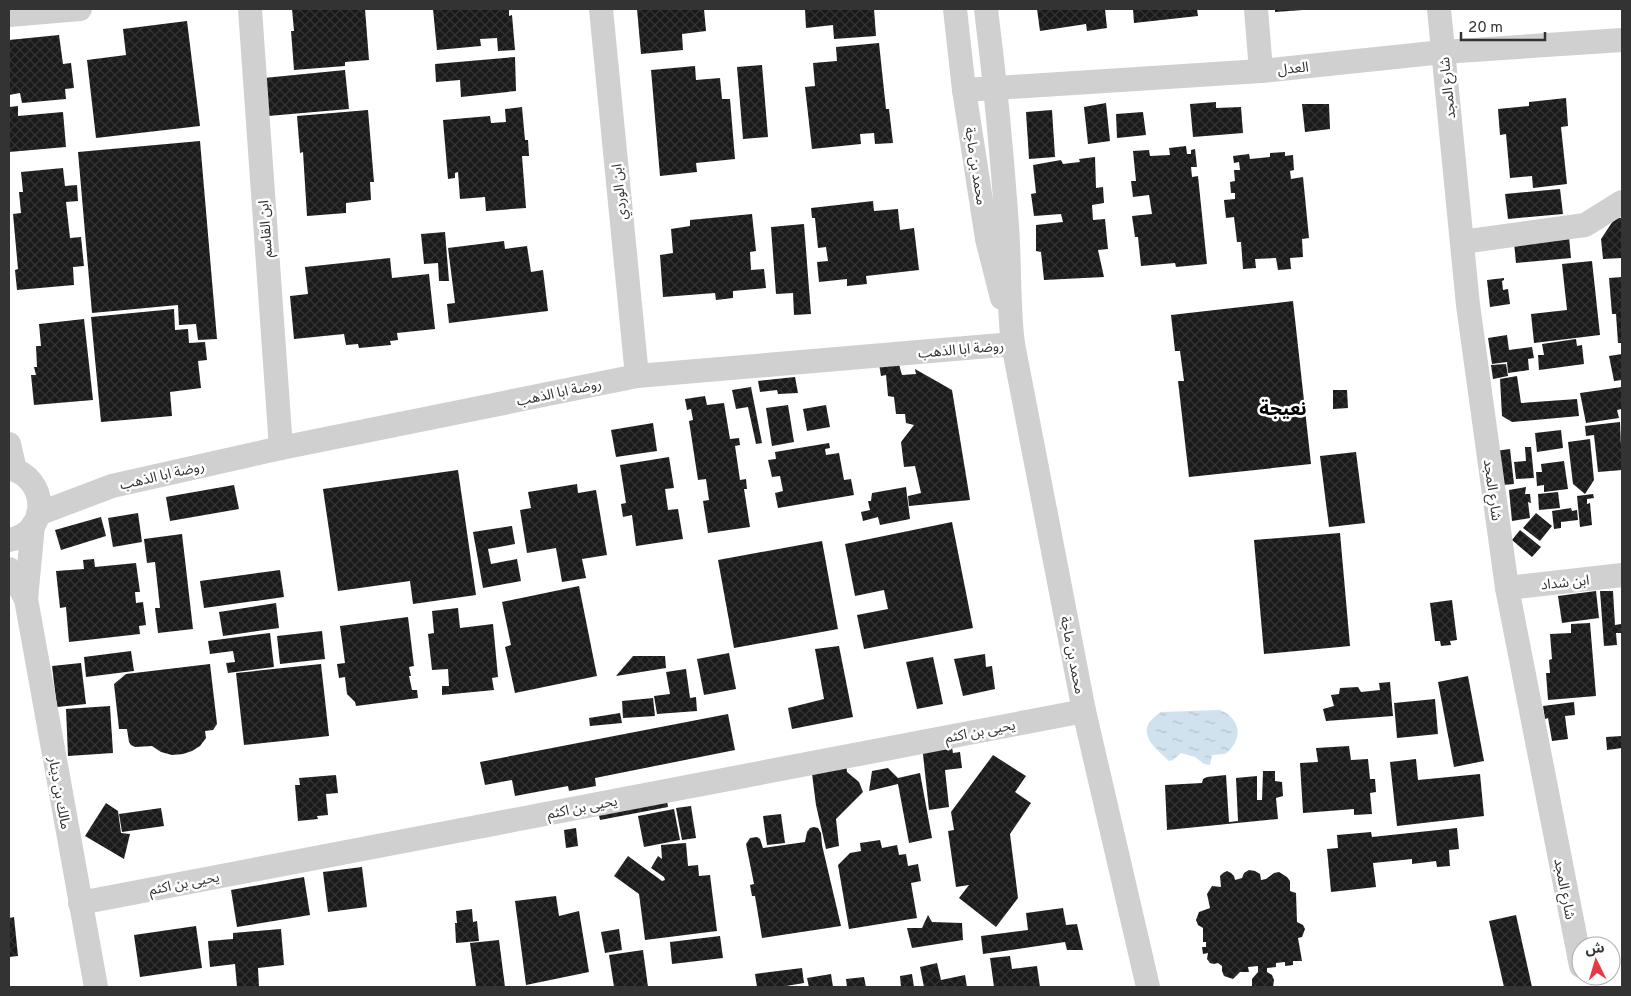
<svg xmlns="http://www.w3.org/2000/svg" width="1631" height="996" font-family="Overpass,'Noto Sans Arabic',sans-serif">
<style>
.water{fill:url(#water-ripples)}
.building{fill:url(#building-cross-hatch)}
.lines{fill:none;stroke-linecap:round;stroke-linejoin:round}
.street{stroke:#d0d0d0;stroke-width:24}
.labels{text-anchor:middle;stroke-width:5;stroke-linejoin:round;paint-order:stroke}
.street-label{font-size:14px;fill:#333;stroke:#fff}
.district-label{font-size:19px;font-weight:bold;fill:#000;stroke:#fff}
</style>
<defs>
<pattern id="water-ripples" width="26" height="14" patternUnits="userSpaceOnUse" patternTransform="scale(1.25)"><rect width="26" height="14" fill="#cfe2ee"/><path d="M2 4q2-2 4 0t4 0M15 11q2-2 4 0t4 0" fill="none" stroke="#b2c2cd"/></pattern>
<pattern id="building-cross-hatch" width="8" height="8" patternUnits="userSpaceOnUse" patternTransform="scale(1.25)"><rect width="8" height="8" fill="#1a1a1a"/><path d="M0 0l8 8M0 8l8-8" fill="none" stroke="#333"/></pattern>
</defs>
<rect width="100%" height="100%" fill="#fff"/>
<path class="water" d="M1220 710C1241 719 1244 739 1225 754L1212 755 1210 765 1204 764 1195 757 1181 753 1173 760 1169 761C1152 745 1133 730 1161 712Z"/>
<g class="building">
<path d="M292 9H365L369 60 345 62V66L294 70 291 31H294Z"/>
<path d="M433 9H509V16L512 15 515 50 498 51 497 38 480 39 481 46 437 50Z"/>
<path d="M637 9H704L706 31 682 34 683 50 641 54Z"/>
<path d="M805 9H874L876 36 834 39 833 25 806 28Z"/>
<path d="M1037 9H1105L1107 28 1087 31 1086 24 1040 31Z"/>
<path d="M1133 9H1197L1198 16 1134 23Z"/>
<path d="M1275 9H1303V10L1275 12Z"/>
<path d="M187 21 200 126 96 138 87 60 126 55 123 29Z"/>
<path d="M59 35 63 64 71 63 74 88 65 89 66 99 22 103 20 93 9 95V40Z"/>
<path d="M879 43 886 109H889L893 143 875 144 874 133 860 134 861 144 812 149 805 87 815 86 813 63 837 61 836 47Z"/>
<path d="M515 57 516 91 461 97 460 80 436 82 435 64Z"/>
<path d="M762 65 768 137 743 139 737 67Z"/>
<path d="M695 66 696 80 720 78 722 99H730L735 159 696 163 697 172 660 176 651 70Z"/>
<path d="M345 70 349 109 268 116 264 78Z"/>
<path d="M1566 98 1568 126 1561 127 1567 184 1533 188 1532 176 1510 178 1506 134 1500 135 1498 109 1529 106V102Z"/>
<path d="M1216 102V108L1241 107 1243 133 1193 137 1190 104Z"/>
<path d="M1106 103 1110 141 1088 144 1084 107Z"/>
<path d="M1302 104H1329L1330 129 1305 132Z"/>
<path d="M18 106V116L63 112 66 147 9 152V107Z"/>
<path d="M522 107 525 140H528L529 156H522L526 208 486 211 485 197 460 199 458 172 455 173V178L448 179 443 120 490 116 491 123 506 122 505 109Z"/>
<path d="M368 110 374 182H370L371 200 346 203V213L307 216 303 152 300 153 297 116Z"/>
<path d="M1052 110 1055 157 1029 159 1026 112Z"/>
<path d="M1143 112 1146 135 1117 138 1116 114Z"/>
<path d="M200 141 217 339 198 340 196 324 179 325 178 305 92 313 78 152Z"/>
<path d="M1186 146 1187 154H1191V150L1195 149 1197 167H1191L1192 177 1198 176 1207 264 1176 267 1175 263 1141 266 1138 237H1135L1132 216 1152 214 1149 195 1133 197 1131 181H1136L1133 151 1149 150 1150 156 1170 155 1169 148Z"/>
<path d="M1285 152V156L1293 155 1294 170 1290 171 1291 179 1303 177 1309 238 1302 239 1303 257 1290 258 1291 269 1278 270 1276 258 1255 259 1256 268 1243 269 1241 242H1237L1234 217 1226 218 1224 200 1235 199V193H1231L1230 182 1235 181 1234 170H1240L1239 162 1234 163 1233 156 1249 154 1250 159 1270 157V153Z"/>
<path d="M1095 157 1096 188 1103 187 1104 203 1092 205 1093 220 1105 219 1108 249 1098 250 1104 277 1044 280 1041 252 1036 251V225L1063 222 1061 214 1034 216 1031 194 1036 193 1033 165 1061 160 1063 164 1080 162 1079 159Z"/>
<path d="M63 168 65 186 77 185 78 201 66 202 70 238 81 237 84 266 73 267 74 285 17 290 15 270 18 269 13 214 21 213 19 192H23L21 172Z"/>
<path d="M1560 189 1563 214 1508 219 1505 194Z"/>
<path d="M873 201 874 211 898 209 900 230 914 228 919 270 866 276 867 284 847 286V279L819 282 817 262 828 261 826 247 818 248 815 218H812L811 208Z"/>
<path d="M752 214 756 251 750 252 751 270 764 269 766 288 733 291V298L716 300 715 293 663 297 660 255 673 253 671 229 690 226V220Z"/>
<path d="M1615 218H1622V258L1603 259 1601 239Z"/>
<path d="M804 224 811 314 794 315 793 293 776 294 771 227Z"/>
<path d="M445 232 449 281H439L438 263 424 264 421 234Z"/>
<path d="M1569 237 1571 258 1516 263 1514 242Z"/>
<path d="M504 241 505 249 527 246 531 272 543 270 548 311 449 323 447 304 455 303 448 248Z"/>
<path d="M390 258 392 278 429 274 435 329 397 333 398 340 390 341 391 345 359 348 358 344 346 345 344 334 294 339 290 296 308 294 305 267Z"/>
<path d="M1592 261 1600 335 1534 343 1531 314 1567 310 1562 264Z"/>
<path d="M1622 277V343H1618L1616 314H1612L1609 278Z"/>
<path d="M1504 278V280L1502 281 1503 290 1508 289 1510 304 1490 307 1487 280Z"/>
<path d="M1293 301 1311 464 1189 477 1178 381H1184L1180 351H1175L1171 315Z"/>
<path d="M174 309 175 330 188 329 189 343 205 342 207 360 198 361 201 388 170 392 172 416 101 422 91 317Z"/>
<path d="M84 319 93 400 34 405 31 375H36L34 367H37L36 346H41L39 324Z"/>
<path d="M1507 335 1509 350 1532 347 1534 358 1528 359 1529 370 1508 373 1507 362 1492 364 1488 338Z"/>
<path d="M1576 339 1577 346 1582 345 1584 364 1539 370 1538 355H1544L1542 344Z"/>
<path d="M1622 354V380L1614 381 1609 356Z"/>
<path d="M898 361 902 375 916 374 915 369 952 390 970 500 909 506 908 496 921 493 915 466 904 467 901 442 914 425 906 423 905 414H896L894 397 888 396 886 375 881 376 879 364Z"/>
<path d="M1506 364 1508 376 1493 379 1491 365Z"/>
<path d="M1517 376 1521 403 1577 399 1579 416 1512 422 1502 416 1500 379Z"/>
<path d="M795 377 798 393 778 394 777 390 760 392 758 381Z"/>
<path d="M751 387 762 443 756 444 748 407 736 409 732 390Z"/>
<path d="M1622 387V409L1617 410 1619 418 1586 423 1580 393Z"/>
<path d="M1333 390H1347L1348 408 1333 409Z"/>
<path d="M705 396 707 405 724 403 730 439 739 438 740 445 735 446 740 480 746 479 747 489H744L750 527 708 533 703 501 709 500 706 479 698 480 689 421 693 420 691 409 687 410 685 399Z"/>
<path d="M788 405 794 442 772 446 766 408Z"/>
<path d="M826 405 830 427 807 431 803 409Z"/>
<path d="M1620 422 1622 470 1598 472 1594 435 1586 436 1585 426Z"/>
<path d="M653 423 657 451 616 457 611 430Z"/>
<path d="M1561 430 1563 448 1537 452 1535 433Z"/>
<path d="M1590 439 1594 480 1585 494 1573 484 1568 442Z"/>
<path d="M829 443 830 448 825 449 826 455 839 453 844 480 851 479 854 495 778 508 775 493 783 491 780 476 772 477 768 460 776 459 775 452Z"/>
<path d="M1525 447H1531L1534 478 1516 479 1514 462 1526 461Z"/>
<path d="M1510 449 1514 484 1503 485 1495 451Z"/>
<path d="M1356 452 1365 523 1329 527 1320 456Z"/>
<path d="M669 457 674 488 665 489 668 510 678 509 683 539 636 546 632 515 623 517 621 504 626 503 620 465Z"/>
<path d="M1564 461 1568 489 1544 492V485L1537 486 1536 472H1542L1541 464Z"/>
<path d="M458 470 476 595 413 604 410 581 338 591 323 489Z"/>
<path d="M577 484 578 493 596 490 607 555 582 559 586 578 562 582 556 548 527 553 520 510 531 508 528 492Z"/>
<path d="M234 485 239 509 170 521 166 497Z"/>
<path d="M906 487 910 519 880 525 878 517 863 521 861 512 870 510 868 501H871L872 493Z"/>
<path d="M1526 487 1525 494H1530L1531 503 1528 502 1530 518 1512 521 1509 490Z"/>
<path d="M1558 492 1560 508 1539 510 1538 494Z"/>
<path d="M1593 494 1594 498 1587 499V504L1590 503 1592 525 1580 527 1577 496Z"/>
<path d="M1571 508 1572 511 1577 510 1578 520 1561 522V528L1554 529 1552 511Z"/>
<path d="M138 513 142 542 113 547 108 518Z"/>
<path d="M1536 513 1552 526 1540 541 1523 528Z"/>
<path d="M101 517 106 536 61 550 55 530Z"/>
<path d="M952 522 973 628 864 649 857 615 888 609 884 590 855 596 845 544Z"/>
<path d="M512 526 515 544 488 549 491 564 517 559 521 581 483 588 473 532Z"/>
<path d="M1520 530 1541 547 1532 557 1512 540Z"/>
<path d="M1340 533 1350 646 1264 654 1254 540Z"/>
<path d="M182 534 193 629 158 633 155 608H160L155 562 147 563 144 539Z"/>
<path d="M822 541 838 629 734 648 718 560Z"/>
<path d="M94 559 95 567 136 563 140 592H135L136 603 143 602 146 625 139 626 140 634 69 642 66 607 60 608 56 571 84 569 83 560Z"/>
<path d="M280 570 284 597 204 608 200 581Z"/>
<path d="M579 586 597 676 515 693 505 647 511 645 502 602Z"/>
<path d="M1596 591 1599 618 1562 623 1558 596Z"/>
<path d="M1600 591H1613L1615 625 1621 624 1622 633H1616L1617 645 1604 646Z"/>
<path d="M1452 600 1457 640 1450 641 1451 645 1441 646 1440 641H1435L1430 603Z"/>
<path d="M276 603 279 628 223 636 219 612Z"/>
<path d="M458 608 460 628 493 624 498 677 492 678 494 690 442 695V686H449L448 669 432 670 428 634 434 633 432 611Z"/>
<path d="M408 617 414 666 409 667 411 676H409L412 690H417L418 698 356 706 355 702 347 694 345 677 339 678 337 664 345 663 340 626Z"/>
<path d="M1590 623 1596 696 1548 700 1546 673H1550L1549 660 1552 659 1550 634 1571 633V624Z"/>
<path d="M322 631 325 659 280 664 277 636Z"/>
<path d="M270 633 274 667 228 673 226 663 235 662 233 651 210 654 208 641Z"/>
<path d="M839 646 853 717 792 729 788 708 824 699 815 649Z"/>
<path d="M131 651 134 671 86 677 84 657Z"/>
<path d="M729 653 736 689 704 695 697 659Z"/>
<path d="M985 654 986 667 992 666 995 689 963 696 954 659Z"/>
<path d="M633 656H665L666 668 616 676Z"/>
<path d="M933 657 943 704 917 709 906 662Z"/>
<path d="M81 663 86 704 57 707 52 666Z"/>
<path d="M210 664 217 724 213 730 205 731 206 738 200 746 192 751 183 754 172 755 161 752 152 746 135 747 131 745 129 742 127 729H119L114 684 126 674Z"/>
<path d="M321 664 329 736 244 745 236 673Z"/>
<path d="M686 669 690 698 696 697 697 711 657 714 654 696 670 694 666 672Z"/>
<path d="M1468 676 1484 761 1454 767 1438 682Z"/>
<path d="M1390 682 1393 716 1326 721 1323 709 1334 706 1331 695 1339 694 1340 688 1358 687 1361 692 1380 690 1379 683Z"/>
<path d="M653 698 655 716 623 718 622 701Z"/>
<path d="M1435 699 1438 734 1397 738 1394 703Z"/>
<path d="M1574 702 1575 715 1565 716 1568 739 1552 741 1548 718 1545 719 1543 706Z"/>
<path d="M110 706 113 753 68 756 66 709Z"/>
<path d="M620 713 622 723 590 726 589 718Z"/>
<path d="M728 714 735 750 595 778 596 786 569 791 568 786 515 796 512 780 485 785 480 762Z"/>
<path d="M1622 736V748L1607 750 1606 737Z"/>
<path d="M951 742 953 753 960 752 962 768 945 770 949 807 929 810 922 745Z"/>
<path d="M1349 746 1351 760 1368 759 1370 779H1375L1376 792 1370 793 1372 814 1354 815V809L1303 813 1300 763 1318 762 1316 748Z"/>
<path d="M993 755 1026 776 1015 792 1031 803 1010 834 1018 898 996 927 959 898 969 885 956 887 948 831 954 830 951 812Z"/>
<path d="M1416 759 1418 780 1480 774 1484 816 1397 826 1390 762Z"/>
<path d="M846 762 847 772 859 782 863 792 836 819 839 846 826 849 816 805 811 766Z"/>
<path d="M888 768 898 778 920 773 932 838 909 843 898 784 869 791 872 771Z"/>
<path d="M1263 771H1275V781L1282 782 1283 796 1276 798 1278 819 1167 830 1165 785 1202 783 1203 779 1207 777 1226 775 1229 822 1238 821 1236 778 1257 776V800H1262Z"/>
<path d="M336 775 338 793 326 794 328 815 317 816 318 819 298 821 295 785H300L299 778Z"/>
<path d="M666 795 668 807 600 820 597 807Z"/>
<path d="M106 803 118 811 121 833 130 834 124 859 85 836Z"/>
<path d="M691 806 696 838 682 840 676 808Z"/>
<path d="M161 808 164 826 122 832 119 814Z"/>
<path d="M674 809 680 840 644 847 638 816Z"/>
<path d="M781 814 785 843 767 845 763 816Z"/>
<path d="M814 827 818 828 821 833 822 845 841 926 762 938 755 896H752L750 885 754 884 746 844 750 838 757 837 760 839 763 848 805 842 807 832 810 828Z"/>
<path d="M576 828 578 846 566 848 564 830Z"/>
<path d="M1457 828 1459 849 1449 850 1450 866 1437 867 1436 861 1412 864V859L1373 863 1376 887 1331 892 1327 849 1338 848 1337 835 1371 832 1372 837Z"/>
<path d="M880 840 882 848 897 845 899 855 906 854 908 866 918 864 921 881 911 883 917 918 849 929 838 865 850 853 861 851 860 843Z"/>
<path d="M686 843 688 866 698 865 699 876 710 875 717 931 645 940 639 894 614 876 628 856 662 881 665 880 664 877 651 868 658 856 662 859 661 845Z"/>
<path d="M362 867 367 907 328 912 323 872Z"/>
<path d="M1249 870 1255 871 1260 874 1261 880 1266 879 1274 873 1279 872 1287 877 1290 881V891L1296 893 1297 922 1303 925 1305 929 1302 937 1298 938 1302 961H1293V965L1285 966V962L1276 963V967L1267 968V972L1272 975 1274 980 1273 987H1252V979L1258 972V966L1248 967 1249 972H1240L1233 979 1224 976 1222 971V966L1218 963 1214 964 1210 963 1207 959 1208 953 1203 954 1202 947H1206V942H1203V928L1198 925 1196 920 1199 912 1210 908 1207 894 1212 886 1221 887 1220 876 1223 873 1227 871 1231 873 1234 876 1235 880 1242 878 1244 873Z"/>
<path d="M304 877 310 915 237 927 231 890Z"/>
<path d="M556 896 559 916 579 911 589 972 526 985 515 901Z"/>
<path d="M1063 908 1066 925 1077 924 1083 950H1067L1065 942 983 954 981 936 1028 930 1026 913Z"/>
<path d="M472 909 473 922 477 921 479 941 456 943 455 923H457L456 911Z"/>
<path d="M928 915 932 922 962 923 963 940 912 948 907 928H922Z"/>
<path d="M1516 915 1532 987H1504L1489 921Z"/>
<path d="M14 917 18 956 9 957V918Z"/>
<path d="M196 926 202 968 140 977 134 935Z"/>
<path d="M281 929 284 965 258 968 259 987H237L235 964 210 967 208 941 233 939V933Z"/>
<path d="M619 929 622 950 605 953 601 932Z"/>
<path d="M720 936 723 958 672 964 670 942Z"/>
<path d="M499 940 505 987H476L470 943Z"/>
<path d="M643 950 648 987H614L609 955Z"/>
<path d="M1010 956 1012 969 1037 966 1040 987H994L990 958Z"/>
<path d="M937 963 941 980 965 975 967 987H924L920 967Z"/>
<path d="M802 968 804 983 780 987H757L755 974Z"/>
<path d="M831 974 833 987H809L807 978Z"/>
<path d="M912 974 914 987H901L900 976Z"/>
<path d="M864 977 866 987H847L846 979Z"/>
</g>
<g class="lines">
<g class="street">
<path d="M250 9 281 448"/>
<path d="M601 9 637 376"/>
<path d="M955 9 964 90 987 239 1002 298"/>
<path d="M986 9C995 81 1002 153 1007 226 1010 265 1008 305 1013 344L1084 711 1148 987"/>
<path d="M1256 9 1261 71"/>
<path d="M1439 9 1468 305 1507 588 1581 966"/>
<path d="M9 15 80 9"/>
<path d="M964 90 1261 71 1443 52 1622 40"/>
<path d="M1462 242 1585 225 1622 202"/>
<path d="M9 444 15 470"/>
<path d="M9 468C49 478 50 533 9 540"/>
<path d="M38 514 112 486 281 448 637 376 1013 344"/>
<path d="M33 525 26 599 96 987"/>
<path d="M9 569 26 599"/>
<path d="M1507 588 1622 575"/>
<path d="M80 903 1084 711"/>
</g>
</g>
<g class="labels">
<g class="street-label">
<text transform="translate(1293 68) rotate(-6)" y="5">العدل</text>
<text transform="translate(1447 88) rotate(-96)" y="5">شارع المجد</text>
<text transform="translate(976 166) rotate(81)" y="5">محمد بن ماجة</text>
<text transform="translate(619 192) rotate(-96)" y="5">ابن الوردي</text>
<text transform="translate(265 229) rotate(-94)" y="5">ابن القاسم</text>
<text transform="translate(961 349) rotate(-5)" y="5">روضة ابا الذهب</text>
<text transform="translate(559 392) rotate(-12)" y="5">روضة ابا الذهب</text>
<text transform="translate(162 475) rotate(-13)" y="5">روضة ابا الذهب</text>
<text transform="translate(1493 490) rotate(82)" y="5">شارع المجد</text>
<text transform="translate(1565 582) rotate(-6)" y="5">ابن شداد</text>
<text transform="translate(1073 655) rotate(79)" y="5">محمد بن ماجة</text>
<text transform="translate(980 731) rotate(-11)" y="5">يحيى بن اكثم</text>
<text transform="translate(60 793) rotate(80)" y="5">مالك بن دينار</text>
<text transform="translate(582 807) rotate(-11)" y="5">يحيى بن اكثم</text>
<text transform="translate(184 883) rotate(-11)" y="5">يحيى بن اكثم</text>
<text transform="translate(1565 889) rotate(79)" y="5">شارع المجد</text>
</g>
<g class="district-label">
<text x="1283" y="415">نعيجة</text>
</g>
</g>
<rect width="1631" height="996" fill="none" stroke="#333333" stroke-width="20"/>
<g transform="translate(1596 961) rotate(355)"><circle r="24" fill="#ffffff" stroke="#adadad"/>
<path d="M0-4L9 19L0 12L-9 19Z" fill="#e63946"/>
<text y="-8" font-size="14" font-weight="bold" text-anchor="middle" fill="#333333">ش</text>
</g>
<path d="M1461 32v8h84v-8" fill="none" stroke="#333333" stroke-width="2.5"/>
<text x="1468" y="32" font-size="15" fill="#333333" stroke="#ffffff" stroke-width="4" paint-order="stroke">20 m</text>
</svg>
